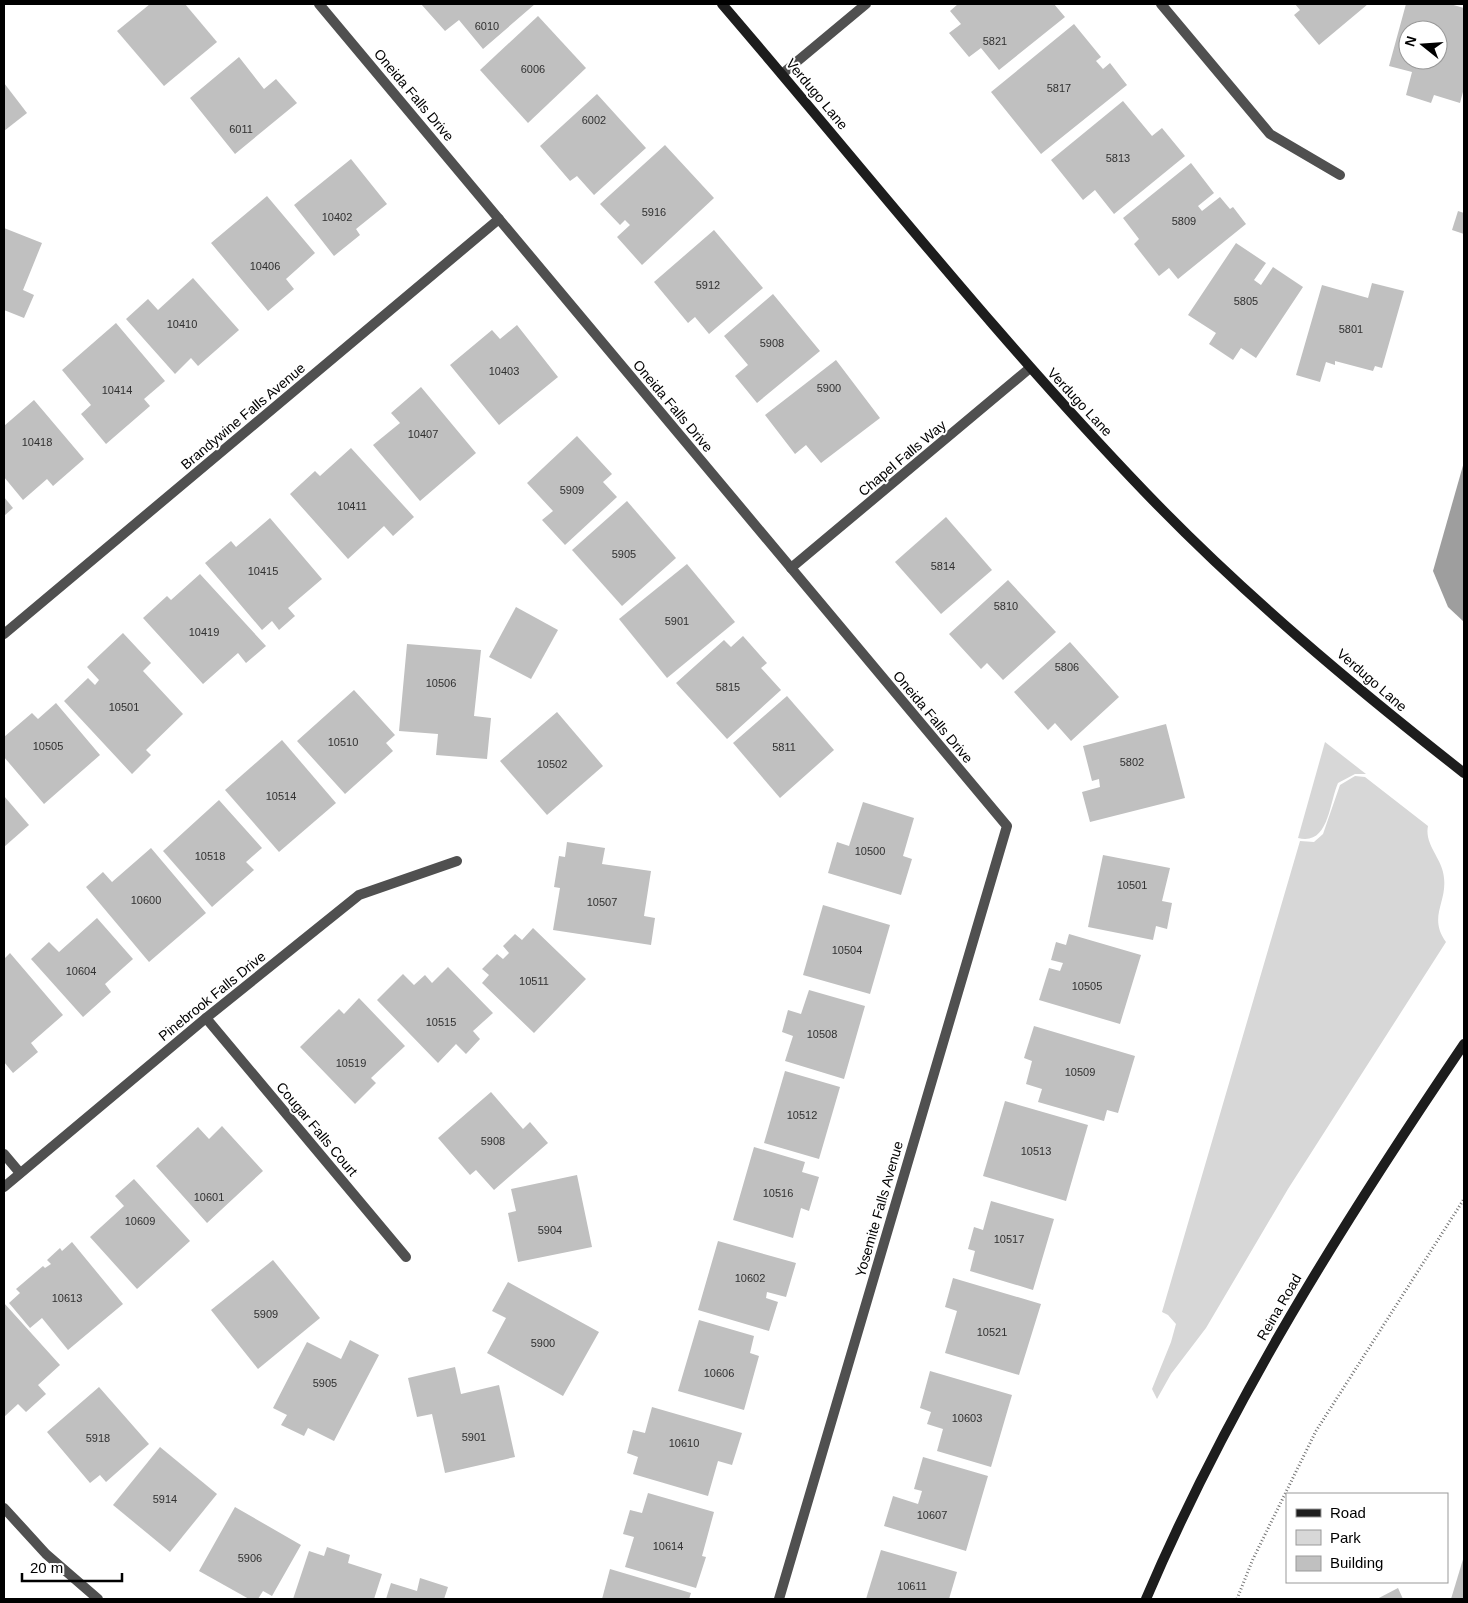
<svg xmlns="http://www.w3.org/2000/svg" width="1468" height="1603" font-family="Helvetica,sans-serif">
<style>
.green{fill:#d7d7d7}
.water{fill:#9e9e9e}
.building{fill:#c0c0c0;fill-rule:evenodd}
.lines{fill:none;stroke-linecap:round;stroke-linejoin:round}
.path{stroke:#727272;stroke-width:3;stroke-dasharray:1 2.5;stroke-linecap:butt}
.street{stroke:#505050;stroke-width:10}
.secondary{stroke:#1d1d1d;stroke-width:10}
.labels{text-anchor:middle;stroke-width:4;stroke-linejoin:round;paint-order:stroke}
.number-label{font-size:11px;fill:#303030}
.street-label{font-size:14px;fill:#000;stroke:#fff}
</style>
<rect width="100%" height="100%" fill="#fff"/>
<g class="green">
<path d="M1325 742 1366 774H1355L1338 783C1329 803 1329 846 1298 838Z"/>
<path d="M1355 776 1365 777 1428 826C1424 845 1443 859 1444 878 1447 903 1428 917 1446 942L1288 1189 1206 1328 1171 1374 1157 1399 1152 1389 1171 1342 1176 1324 1168 1315 1162 1312 1300 841 1314 842 1323 834 1340 785Z"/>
</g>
<path class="water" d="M1464 462V622L1448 607 1433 571Z"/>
<g class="building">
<path d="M150 4H185L217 42 164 86 117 31Z"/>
<path d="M421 4H535L483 49 459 20 445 31Z"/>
<path d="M958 4H1054L1065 17 999 70 981 48 969 57 949 33 961 24 950 11Z"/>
<path d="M1295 4H1368L1319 45 1294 15 1300 10Z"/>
<path d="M1406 4H1450L1464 8V88L1460 103 1434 95 1431 103 1406 95 1412 72 1389 66ZM1408 30H1438V60H1408Z"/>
<path d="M538 16 586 68 528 123 480 70Z"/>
<path d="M1074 24 1101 57 1096 61 1103 69 1110 63 1127 85 1041 154 991 92Z"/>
<path d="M239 57 264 89 276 79 297 103 235 154 190 98Z"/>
<path d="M4 83 27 113 4 131Z"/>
<path d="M597 94 646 148 594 195 577 176 570 181 540 146Z"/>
<path d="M1123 101 1152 136 1162 128 1185 156 1114 214 1095 190 1083 200 1051 160Z"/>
<path d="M665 145 714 198 642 265 617 237 630 225 625 220 620 225 600 204Z"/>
<path d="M351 159 387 204 356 229 360 235 334 256 294 205Z"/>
<path d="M1191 163 1214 193 1198 206 1202 211 1220 197 1230 209 1233 207 1246 224 1178 279 1169 268 1159 276 1134 244 1139 239 1123 218Z"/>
<path d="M267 196 315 253 286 279 294 289 268 311 211 243Z"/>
<path d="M1458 211 1464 213V234L1452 230Z"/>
<path d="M4 228 42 243 23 290 34 295 24 318 4 310Z"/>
<path d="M714 230 763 288 709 334 695 317 688 323 654 282Z"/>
<path d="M1236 243 1266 263 1254 280 1261 285 1273 267 1303 287 1256 358 1241 348 1233 360 1209 344 1216 333 1188 315Z"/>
<path d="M193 278 239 330 198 366 191 358 175 374 126 319 148 299 158 310Z"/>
<path d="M1372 283 1404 291 1382 368 1375 366 1373 371 1335 361V365L1326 362 1320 382 1296 375 1322 285 1368 298Z"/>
<path d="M773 294 820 351 757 403 735 376 748 365 724 336Z"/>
<path d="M116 323 165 381 144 399 150 406 106 444 81 414 91 405 62 370Z"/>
<path d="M517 325 558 377 499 425 450 365 492 330 500 339Z"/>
<path d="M836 360 880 418 821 463 806 445 795 454 765 415Z"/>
<path d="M421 387 476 453 420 501 373 445 400 423 391 413Z"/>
<path d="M34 400 84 459 53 486 47 479 23 500 4 477V426Z"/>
<path d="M577 436 612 474 603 482 617 497 565 545 542 520 553 511 527 483Z"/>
<path d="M351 448 414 517 393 536 384 526 348 559 290 494 315 471 320 476Z"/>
<path d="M4 497 13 508 4 516Z"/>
<path d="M627 501 676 558 622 606 572 550Z"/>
<path d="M946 517 992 570 941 614 895 562Z"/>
<path d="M270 518 322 579 288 608 295 616 279 630 272 621 262 630 205 563 231 541 236 547Z"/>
<path d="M687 564 735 622 667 678 619 619Z"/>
<path d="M200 574 266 646 246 663 238 653 203 684 143 618 167 596 171 600Z"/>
<path d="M1008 580 1056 632 1003 680 987 663 981 669 949 634Z"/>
<path d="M516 607 558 630 531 679 489 657Z"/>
<path d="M123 633 151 663 143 671 183 714 146 750 151 755 132 774 64 701 88 678 95 685 99 680 87 667Z"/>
<path d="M743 636 767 663 761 668 781 690 727 739 676 683 724 640 731 647Z"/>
<path d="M1070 642 1119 697 1071 741 1055 723 1048 730 1014 692Z"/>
<path d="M407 644 481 650 474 716 491 718 487 759 436 755 438 734 399 731Z"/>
<path d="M354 690 395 735 386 743 393 751 345 794 297 741Z"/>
<path d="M787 696 834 750 780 798 733 743Z"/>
<path d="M56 703 100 755 44 804 4 757V737L32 713 38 719Z"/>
<path d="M557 712 603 766 547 815 500 761Z"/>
<path d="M1166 724 1185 798 1090 822 1082 792 1100 787 1099 779 1092 781 1083 746Z"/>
<path d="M282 740 336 803 279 852 225 790Z"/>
<path d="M4 796 29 825 4 847Z"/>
<path d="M219 800 262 848 246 862 254 870 212 907 163 851Z"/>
<path d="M863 802 914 818 903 856 912 859 901 895 828 873 837 842 849 846Z"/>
<path d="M567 842 605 848 602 864 651 871 644 916 655 918 651 945 553 930 560 888 554 887 559 856 565 857Z"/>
<path d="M151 848 206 913 149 962 86 887 103 872 112 882Z"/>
<path d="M1103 855 1170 868 1162 901 1172 903 1167 929 1156 926 1153 940 1088 927Z"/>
<path d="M823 905 890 925 870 994 803 975Z"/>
<path d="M97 918 133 959 105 984 111 992 83 1017 31 959 49 942 59 952Z"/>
<path d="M533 928 586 979 534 1033 482 983 489 975 482 969 497 954 503 959 509 953 503 946 515 934 522 940Z"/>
<path d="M1069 934 1141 955 1120 1024 1039 1000 1049 968 1060 971 1063 963 1051 960 1056 942 1066 945Z"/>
<path d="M10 953 63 1015 31 1043 38 1052 13 1073 4 1062V959Z"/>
<path d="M448 967 493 1013 473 1031 480 1039 466 1054 456 1044 438 1063 377 1000 403 974 414 985 425 975 432 983Z"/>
<path d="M809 990 865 1006 844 1079 785 1061 793 1036 782 1032 788 1010 801 1014Z"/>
<path d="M359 998 405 1046 371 1078 376 1083 355 1104 300 1047 339 1009 344 1014Z"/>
<path d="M1034 1026 1135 1056 1118 1113 1107 1110 1104 1121 1038 1102 1042 1089 1026 1084 1032 1061 1024 1058Z"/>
<path d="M785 1071 840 1087 819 1159 764 1143Z"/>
<path d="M491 1092 523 1129 530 1122 548 1143 494 1190 476 1170 470 1175 438 1138Z"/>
<path d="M1005 1101 1088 1125 1066 1201 983 1176Z"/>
<path d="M222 1126 263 1171 207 1223 156 1166 198 1127 209 1139Z"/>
<path d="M754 1147 805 1162 802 1172 819 1177 809 1211 801 1208 793 1238 733 1220Z"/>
<path d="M577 1175 592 1247 518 1262 508 1213 516 1211 511 1189Z"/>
<path d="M134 1179 190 1241 137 1289 90 1237 124 1206 115 1196Z"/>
<path d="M991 1201 1054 1219 1033 1290 970 1271 975 1251 968 1249 974 1227 983 1230Z"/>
<path d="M718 1241 796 1263 786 1297 767 1292 766 1298 778 1302 769 1331 698 1310Z"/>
<path d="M72 1242 123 1304 68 1350 42 1318 30 1328 9 1303 20 1293 16 1289 43 1266 45 1268 51 1264 47 1260 60 1248 62 1251Z"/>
<path d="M273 1260 320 1318 258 1369 211 1310Z"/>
<path d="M953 1278 1041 1304 1019 1375 945 1353 957 1311 945 1307Z"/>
<path d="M508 1282 599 1332 563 1396 487 1353 506 1318 492 1311Z"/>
<path d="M4 1303 60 1365 38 1385 46 1394 26 1412 18 1404 4 1417Z"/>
<path d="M699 1320 754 1336 750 1353 759 1356 744 1410 678 1391Z"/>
<path d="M350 1340 379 1355 334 1441 308 1428 304 1436 281 1425 287 1415 273 1408 307 1342 341 1359Z"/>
<path d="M455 1367 461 1394 499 1385 515 1457 445 1473 432 1414 417 1417 408 1378Z"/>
<path d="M930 1371 1012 1395 991 1467 937 1451 943 1429 927 1424 931 1412 920 1408Z"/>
<path d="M99 1387 149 1444 106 1482 100 1475 90 1483 47 1432Z"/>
<path d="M652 1407 742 1433 732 1465 718 1461 708 1496 633 1474 638 1457 627 1453 633 1430 645 1433Z"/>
<path d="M160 1447 217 1494 170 1552 113 1505Z"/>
<path d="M923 1457 988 1476 966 1551 884 1526 893 1496 918 1504 922 1491 914 1489Z"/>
<path d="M648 1493 714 1512 702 1556 706 1557 696 1588 625 1567 634 1537 623 1534 630 1510 642 1513Z"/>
<path d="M235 1507 301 1545 272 1596 263 1591 258 1599H249L199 1571Z"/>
<path d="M327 1547 350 1555 348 1563 382 1574 374 1599H293L309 1551 324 1556Z"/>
<path d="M881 1550 957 1572 949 1599H866Z"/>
<path d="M1464 1556V1599H1451Z"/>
<path d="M610 1569 691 1593 689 1599H602Z"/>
<path d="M420 1578 448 1587 444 1599H386L391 1583 417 1591Z"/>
<path d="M1398 1588 1403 1599H1377Z"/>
</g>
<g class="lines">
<path class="path" d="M1237 1599 1253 1559 1316 1431 1464 1199"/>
<g class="street">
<path d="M319 4 1007 826 779 1599"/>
<path d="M1161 4 1270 134 1340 175"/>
<path d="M782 74 866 4"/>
<path d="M791 568 1030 368"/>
<path d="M4 634 499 219"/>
<path d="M206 1018 406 1257"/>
<path d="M4 1154 20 1173"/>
<path d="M4 1187 206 1018 359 895 457 861"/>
<path d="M4 1508 46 1554 98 1599"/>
</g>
<g class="secondary">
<path d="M722 4C862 167 996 337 1145 492 1243 594 1353 686 1464 773"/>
<path d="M1146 1599C1230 1402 1344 1221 1464 1044"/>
</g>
</g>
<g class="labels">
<g class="number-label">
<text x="487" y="30">6010</text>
<text x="995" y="45">5821</text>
<text x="533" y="73">6006</text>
<text x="1059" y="92">5817</text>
<text x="594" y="124">6002</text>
<text x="241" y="133">6011</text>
<text x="1118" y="162">5813</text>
<text x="654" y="216">5916</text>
<text x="337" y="221">10402</text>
<text x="1184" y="225">5809</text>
<text x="265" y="270">10406</text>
<text x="708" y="289">5912</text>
<text x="1246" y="305">5805</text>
<text x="182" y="328">10410</text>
<text x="1351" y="333">5801</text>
<text x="772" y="347">5908</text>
<text x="504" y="375">10403</text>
<text x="829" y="392">5900</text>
<text x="117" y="394">10414</text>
<text x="423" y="438">10407</text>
<text x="37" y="446">10418</text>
<text x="572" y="494">5909</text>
<text x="352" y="510">10411</text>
<text x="624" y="558">5905</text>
<text x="943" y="570">5814</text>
<text x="263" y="575">10415</text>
<text x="1006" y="610">5810</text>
<text x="677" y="625">5901</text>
<text x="204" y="636">10419</text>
<text x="1067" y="671">5806</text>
<text x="441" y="687">10506</text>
<text x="728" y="691">5815</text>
<text x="124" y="711">10501</text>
<text x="343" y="746">10510</text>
<text x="48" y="750">10505</text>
<text x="784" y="751">5811</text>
<text x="1132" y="766">5802</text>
<text x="552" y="768">10502</text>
<text x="281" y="800">10514</text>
<text x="870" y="855">10500</text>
<text x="210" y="860">10518</text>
<text x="1132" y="889">10501</text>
<text x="146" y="904">10600</text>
<text x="602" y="906">10507</text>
<text x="847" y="954">10504</text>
<text x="81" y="975">10604</text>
<text x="534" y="985">10511</text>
<text x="1087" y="990">10505</text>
<text x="441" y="1026">10515</text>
<text x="822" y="1038">10508</text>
<text x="351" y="1067">10519</text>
<text x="1080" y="1076">10509</text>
<text x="802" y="1119">10512</text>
<text x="493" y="1145">5908</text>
<text x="1036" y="1155">10513</text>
<text x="778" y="1197">10516</text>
<text x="209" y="1201">10601</text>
<text x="140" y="1225">10609</text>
<text x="550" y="1234">5904</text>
<text x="1009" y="1243">10517</text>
<text x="750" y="1282">10602</text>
<text x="67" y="1302">10613</text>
<text x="266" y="1318">5909</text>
<text x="992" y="1336">10521</text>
<text x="543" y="1347">5900</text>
<text x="719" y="1377">10606</text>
<text x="325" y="1387">5905</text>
<text x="967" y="1422">10603</text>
<text x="474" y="1441">5901</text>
<text x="98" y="1442">5918</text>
<text x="684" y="1447">10610</text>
<text x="165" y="1503">5914</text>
<text x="932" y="1519">10607</text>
<text x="668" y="1550">10614</text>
<text x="250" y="1562">5906</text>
<text x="912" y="1590">10611</text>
</g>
<g class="street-label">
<text transform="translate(817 94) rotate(50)" y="5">Verdugo Lane</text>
<text transform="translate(414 95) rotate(50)" y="5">Oneida Falls Drive</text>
<text transform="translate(1080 402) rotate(47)" y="5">Verdugo Lane</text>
<text transform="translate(673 406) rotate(50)" y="5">Oneida Falls Drive</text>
<text transform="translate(243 416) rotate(-40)" y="5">Brandywine Falls Avenue</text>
<text transform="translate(902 458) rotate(-40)" y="5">Chapel Falls Way</text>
<text transform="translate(1372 680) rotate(41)" y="5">Verdugo Lane</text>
<text transform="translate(933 717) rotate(50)" y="5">Oneida Falls Drive</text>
<text transform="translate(212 996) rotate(-39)" y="5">Pinebrook Falls Drive</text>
<text transform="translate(317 1129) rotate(50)" y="5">Cougar Falls Court</text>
<text transform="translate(879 1209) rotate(-74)" y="5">Yosemite Falls Avenue</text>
<text transform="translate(1279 1307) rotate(-60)" y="5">Reina Road</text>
</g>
</g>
<rect width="1468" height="1603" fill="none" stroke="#000000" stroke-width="10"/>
<rect x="1286" y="1493" width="162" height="90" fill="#ffffff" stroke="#999999"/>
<rect x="1296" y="1509" width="25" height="8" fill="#1d1d1d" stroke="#999999"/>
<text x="1330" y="1518" font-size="15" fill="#000000">Road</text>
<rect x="1296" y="1530" width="25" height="15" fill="#d7d7d7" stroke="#999999"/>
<text x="1330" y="1543" font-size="15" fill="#000000">Park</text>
<rect x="1296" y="1556" width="25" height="15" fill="#c0c0c0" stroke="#999999"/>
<text x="1330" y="1568" font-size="15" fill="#000000">Building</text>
<g transform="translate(1423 45) rotate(287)"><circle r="24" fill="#ffffff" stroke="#999999"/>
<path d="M0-4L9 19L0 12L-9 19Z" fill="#000000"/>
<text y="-8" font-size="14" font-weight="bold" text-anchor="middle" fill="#000000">N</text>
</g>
<path d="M22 1573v8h100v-8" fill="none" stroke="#000000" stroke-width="2.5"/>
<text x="30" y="1573" font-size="15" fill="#000000" stroke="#ffffff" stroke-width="4" paint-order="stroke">20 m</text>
</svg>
